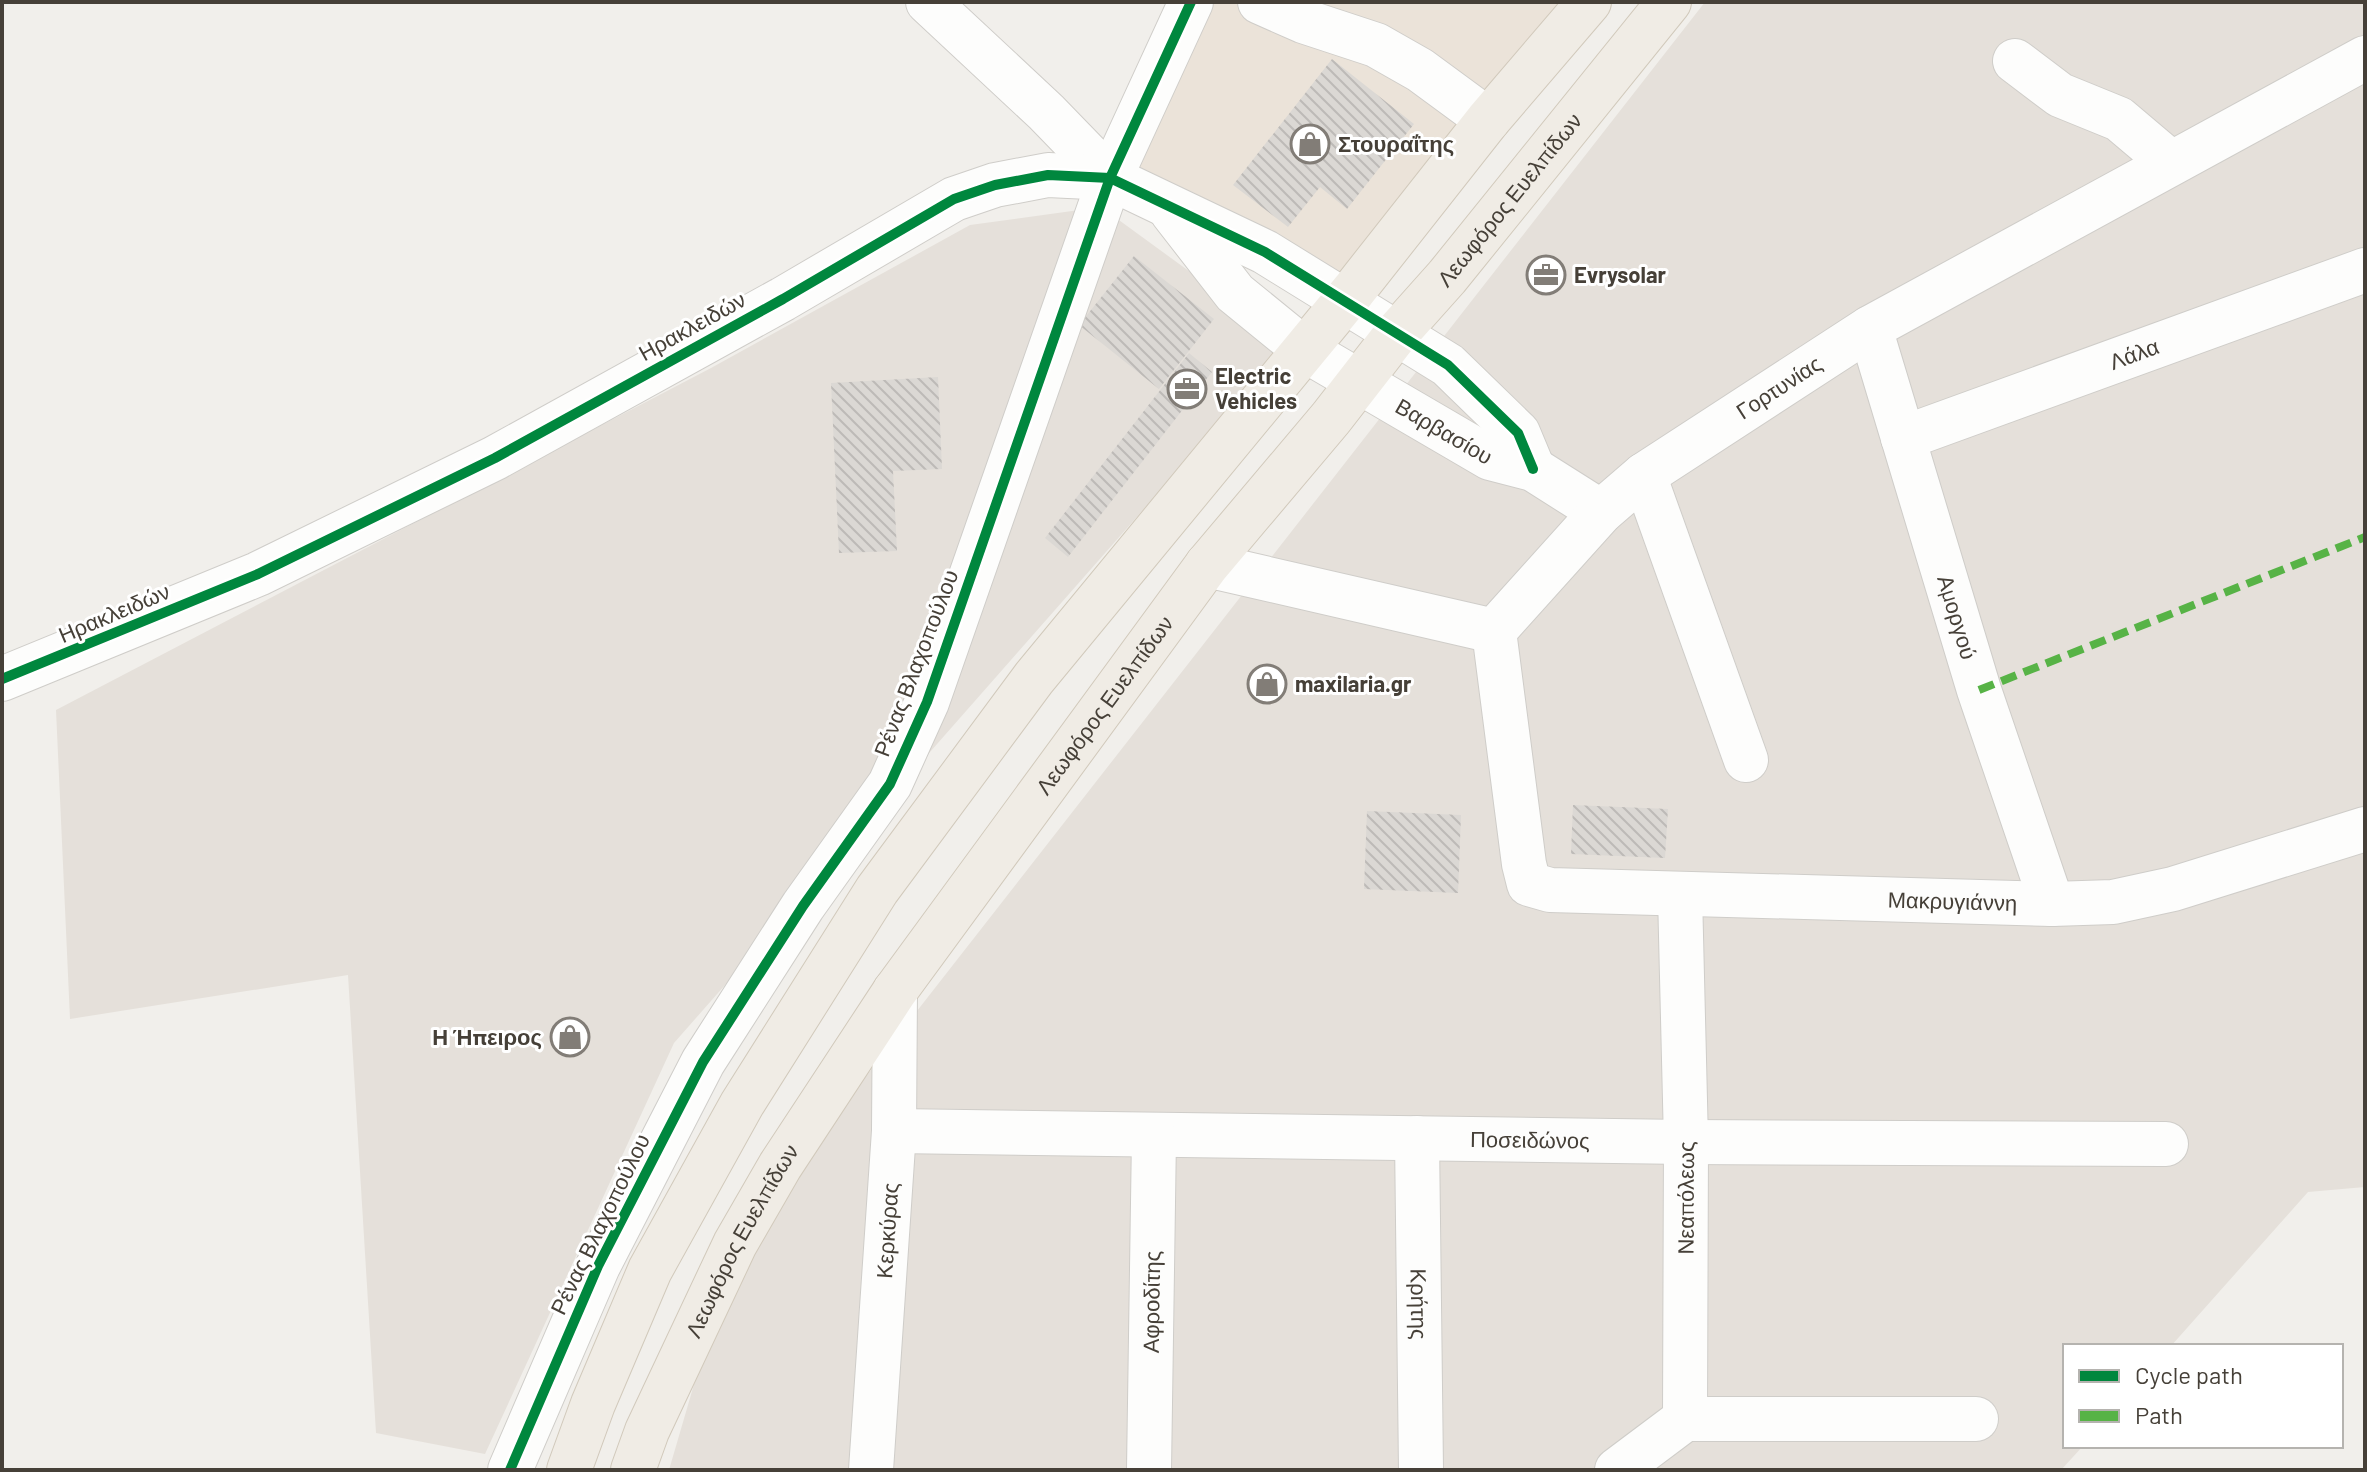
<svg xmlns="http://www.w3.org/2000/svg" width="2367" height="1472" font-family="Barlow,sans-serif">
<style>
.residential{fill:#e5e0da}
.commercial{fill:#ebe3d9}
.building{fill:url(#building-back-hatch)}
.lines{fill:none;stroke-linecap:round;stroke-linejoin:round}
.minor-casing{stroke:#cfcdc9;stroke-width:46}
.major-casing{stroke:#d1c9bb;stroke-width:46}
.minor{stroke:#fdfdfc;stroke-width:44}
.major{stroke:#f0ece5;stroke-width:44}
.quiet{stroke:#57b346;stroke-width:8;stroke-dasharray:16 8;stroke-linecap:butt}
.cycleway-casing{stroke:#fff;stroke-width:15}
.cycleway{stroke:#00873e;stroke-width:10}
.labels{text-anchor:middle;stroke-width:6;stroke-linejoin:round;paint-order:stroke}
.poi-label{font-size:22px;font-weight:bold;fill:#464038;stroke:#fff;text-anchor:start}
.street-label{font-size:22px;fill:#464038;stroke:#fff}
</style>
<defs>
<pattern id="building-back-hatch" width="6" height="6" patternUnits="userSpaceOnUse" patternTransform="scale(2)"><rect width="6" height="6" fill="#dbd8d4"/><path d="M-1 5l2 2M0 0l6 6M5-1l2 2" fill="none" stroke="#bdbab7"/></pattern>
</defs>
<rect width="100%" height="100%" fill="#f1efeb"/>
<g class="residential">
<path d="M1705 2H2365V1187L2308 1192 2171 1346H2065V1446H2083L2061 1470H669L735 1244Z"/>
<path d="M1101 207 1289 344 674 1043 485 1454 376 1433 348 975 70 1019 56 710 711 368 970 225Z"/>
</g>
<path class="commercial" d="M1195 2H1576L1354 289 1110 178Z"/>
<g class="building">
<path d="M1332 59 1414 124 1347 209 1320 187 1288 227 1233 185Z"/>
<path d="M1134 256 1214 319 1159 389 1079 325Z"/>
<path d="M1189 353 1212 372 1068 557 1045 538Z"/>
<path d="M938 377 942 469 893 471 897 551 839 553 831 383Z"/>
<path d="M1573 805 1668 809 1665 858 1571 854Z"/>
<path d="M1367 811 1461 815 1458 893 1364 889Z"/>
</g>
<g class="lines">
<g class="minor-casing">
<g id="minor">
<path d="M928 2 1046 112 1110 178"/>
<path d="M1260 2 1303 21 1376 45 1420 70 1488 120"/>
<path d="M2015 61 2060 95 2119 119 2171 163"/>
<path id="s1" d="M1172 212 1235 293 1305 350 1490 458 1533 469 1601 512"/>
<path id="s2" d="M1870 328 1979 690 2052 904"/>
<path id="s3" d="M1903 438 2365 270"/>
<path d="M1644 475 1746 760"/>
<path id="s4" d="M1207 565 1494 631 1601 512 1644 475 1870 328 2365 58"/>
<path id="s5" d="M1494 631 1524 864 1529 884 1550 890 2052 904 2113 902 2173 889 2365 829"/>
<path d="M2 679 258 574 495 458 783 299 954 199 995 185 1048 175 1110 178 1265 252 1448 365 1518 433 1533 469"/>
<path id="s6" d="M894 1131 1686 1142 2166 1144"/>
<path id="s7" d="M1417 1138 1421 1470"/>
<path d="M1685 1419H1976"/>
<path d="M510 1470 598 1266 703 1062 803 906 890 784 927 702 1110 178 1191 2"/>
<path id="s8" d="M871 1470 894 1131 895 991"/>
<path id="s9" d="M1149 1470 1154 1136"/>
<path id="s10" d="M1617 1470 1685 1419 1686 1142 1680 894"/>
</g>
</g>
<g class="major-casing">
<g id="major">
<path d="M569 1470 593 1404 650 1270 742 1104 877 890 1034 678 1354 290 1488 120 1589 2"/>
<path id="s11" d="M633 1470 647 1431 735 1244 780 1166 895 991 1207 565 1331 418 1397 333 1447 277 1669 2"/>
</g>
</g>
<use href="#minor" class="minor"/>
<use href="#major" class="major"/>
<path class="quiet" d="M1979 690 2365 537"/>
<g class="cycleway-casing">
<g id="cycleway">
<path d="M2 679 258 574 495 458 783 299 954 199 995 185 1048 175 1110 178 1265 252 1448 365 1518 433 1533 469"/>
<path d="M510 1470 598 1266 703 1062 803 906 890 784 927 702 1110 178 1191 2"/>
</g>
</g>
<use href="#cycleway" class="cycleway"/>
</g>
<defs>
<g id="shop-ring" transform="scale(2)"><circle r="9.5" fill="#fff" stroke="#827d77" stroke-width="1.5"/><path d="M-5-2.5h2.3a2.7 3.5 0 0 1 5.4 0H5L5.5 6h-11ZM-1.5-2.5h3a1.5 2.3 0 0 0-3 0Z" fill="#827d77"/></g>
<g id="office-ring" transform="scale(2)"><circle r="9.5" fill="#fff" stroke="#827d77" stroke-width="1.5"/><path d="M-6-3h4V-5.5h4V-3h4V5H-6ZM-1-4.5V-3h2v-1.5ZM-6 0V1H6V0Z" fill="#827d77"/></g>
</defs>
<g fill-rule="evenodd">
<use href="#shop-ring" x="1310" y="144"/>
<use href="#office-ring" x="1546" y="275"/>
<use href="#office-ring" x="1187" y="389"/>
<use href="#shop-ring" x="1267" y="684"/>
<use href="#shop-ring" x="570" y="1037"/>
</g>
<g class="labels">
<g class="poi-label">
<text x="1338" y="152">Στουραΐτης</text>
<text x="1574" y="283">Evrysolar</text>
<text x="1215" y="384">Electric<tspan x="1215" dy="25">Vehicles</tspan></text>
<text x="1295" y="692">maxilaria.gr</text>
<text x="542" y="1045" text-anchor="end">Η Ήπειρος</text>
</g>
<g class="street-label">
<text dy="8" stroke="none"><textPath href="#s11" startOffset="1550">Λεωφόρος Ευελπίδων</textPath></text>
<text transform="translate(692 326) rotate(-29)" y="8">Ηρακλειδών</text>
<text dy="8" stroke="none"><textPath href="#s3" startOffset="246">Λάλα</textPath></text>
<text dy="8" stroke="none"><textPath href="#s4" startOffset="672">Γορτυνίας</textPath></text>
<text dy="8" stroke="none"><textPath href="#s1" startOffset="354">Βαρβασίου</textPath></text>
<text transform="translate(114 613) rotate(-23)" y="8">Ηρακλειδών</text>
<text dy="8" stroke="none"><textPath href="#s2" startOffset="302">Αμοργού</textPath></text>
<text transform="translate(916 663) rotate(-69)" y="8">Ρένας Βλαχοπούλου</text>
<text dy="8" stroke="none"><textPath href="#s11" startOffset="902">Λεωφόρος Ευελπίδων</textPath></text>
<text dy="8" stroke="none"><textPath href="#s5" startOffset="680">Μακρυγιάννη</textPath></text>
<text dy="8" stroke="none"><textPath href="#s6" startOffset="636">Ποσειδώνος</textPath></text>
<text dy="8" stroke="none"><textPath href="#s10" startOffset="306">Νεαπόλεως</textPath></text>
<text transform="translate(600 1224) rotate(-64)" y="8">Ρένας Βλαχοπούλου</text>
<text dy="8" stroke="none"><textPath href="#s8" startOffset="240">Κερκύρας</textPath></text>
<text dy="8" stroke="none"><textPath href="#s11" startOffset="254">Λεωφόρος Ευελπίδων</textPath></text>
<text dy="8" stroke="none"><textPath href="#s9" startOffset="168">Αφροδίτης</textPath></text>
<text dy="8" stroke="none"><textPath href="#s7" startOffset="166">Κρήτης</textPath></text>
</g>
</g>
<rect width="2367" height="1472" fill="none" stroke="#464038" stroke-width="8"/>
<rect x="2063" y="1344" width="280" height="104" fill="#ffffff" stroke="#b5b3af" stroke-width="2"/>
<rect x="2079" y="1370" width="40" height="12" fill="#00873e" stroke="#b5b3af" stroke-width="2"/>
<text x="2135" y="1384" font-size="24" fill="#464038">Cycle path</text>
<rect x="2079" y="1410" width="40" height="12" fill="#57b346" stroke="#b5b3af" stroke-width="2"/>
<text x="2135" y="1424" font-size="24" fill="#464038">Path</text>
</svg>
